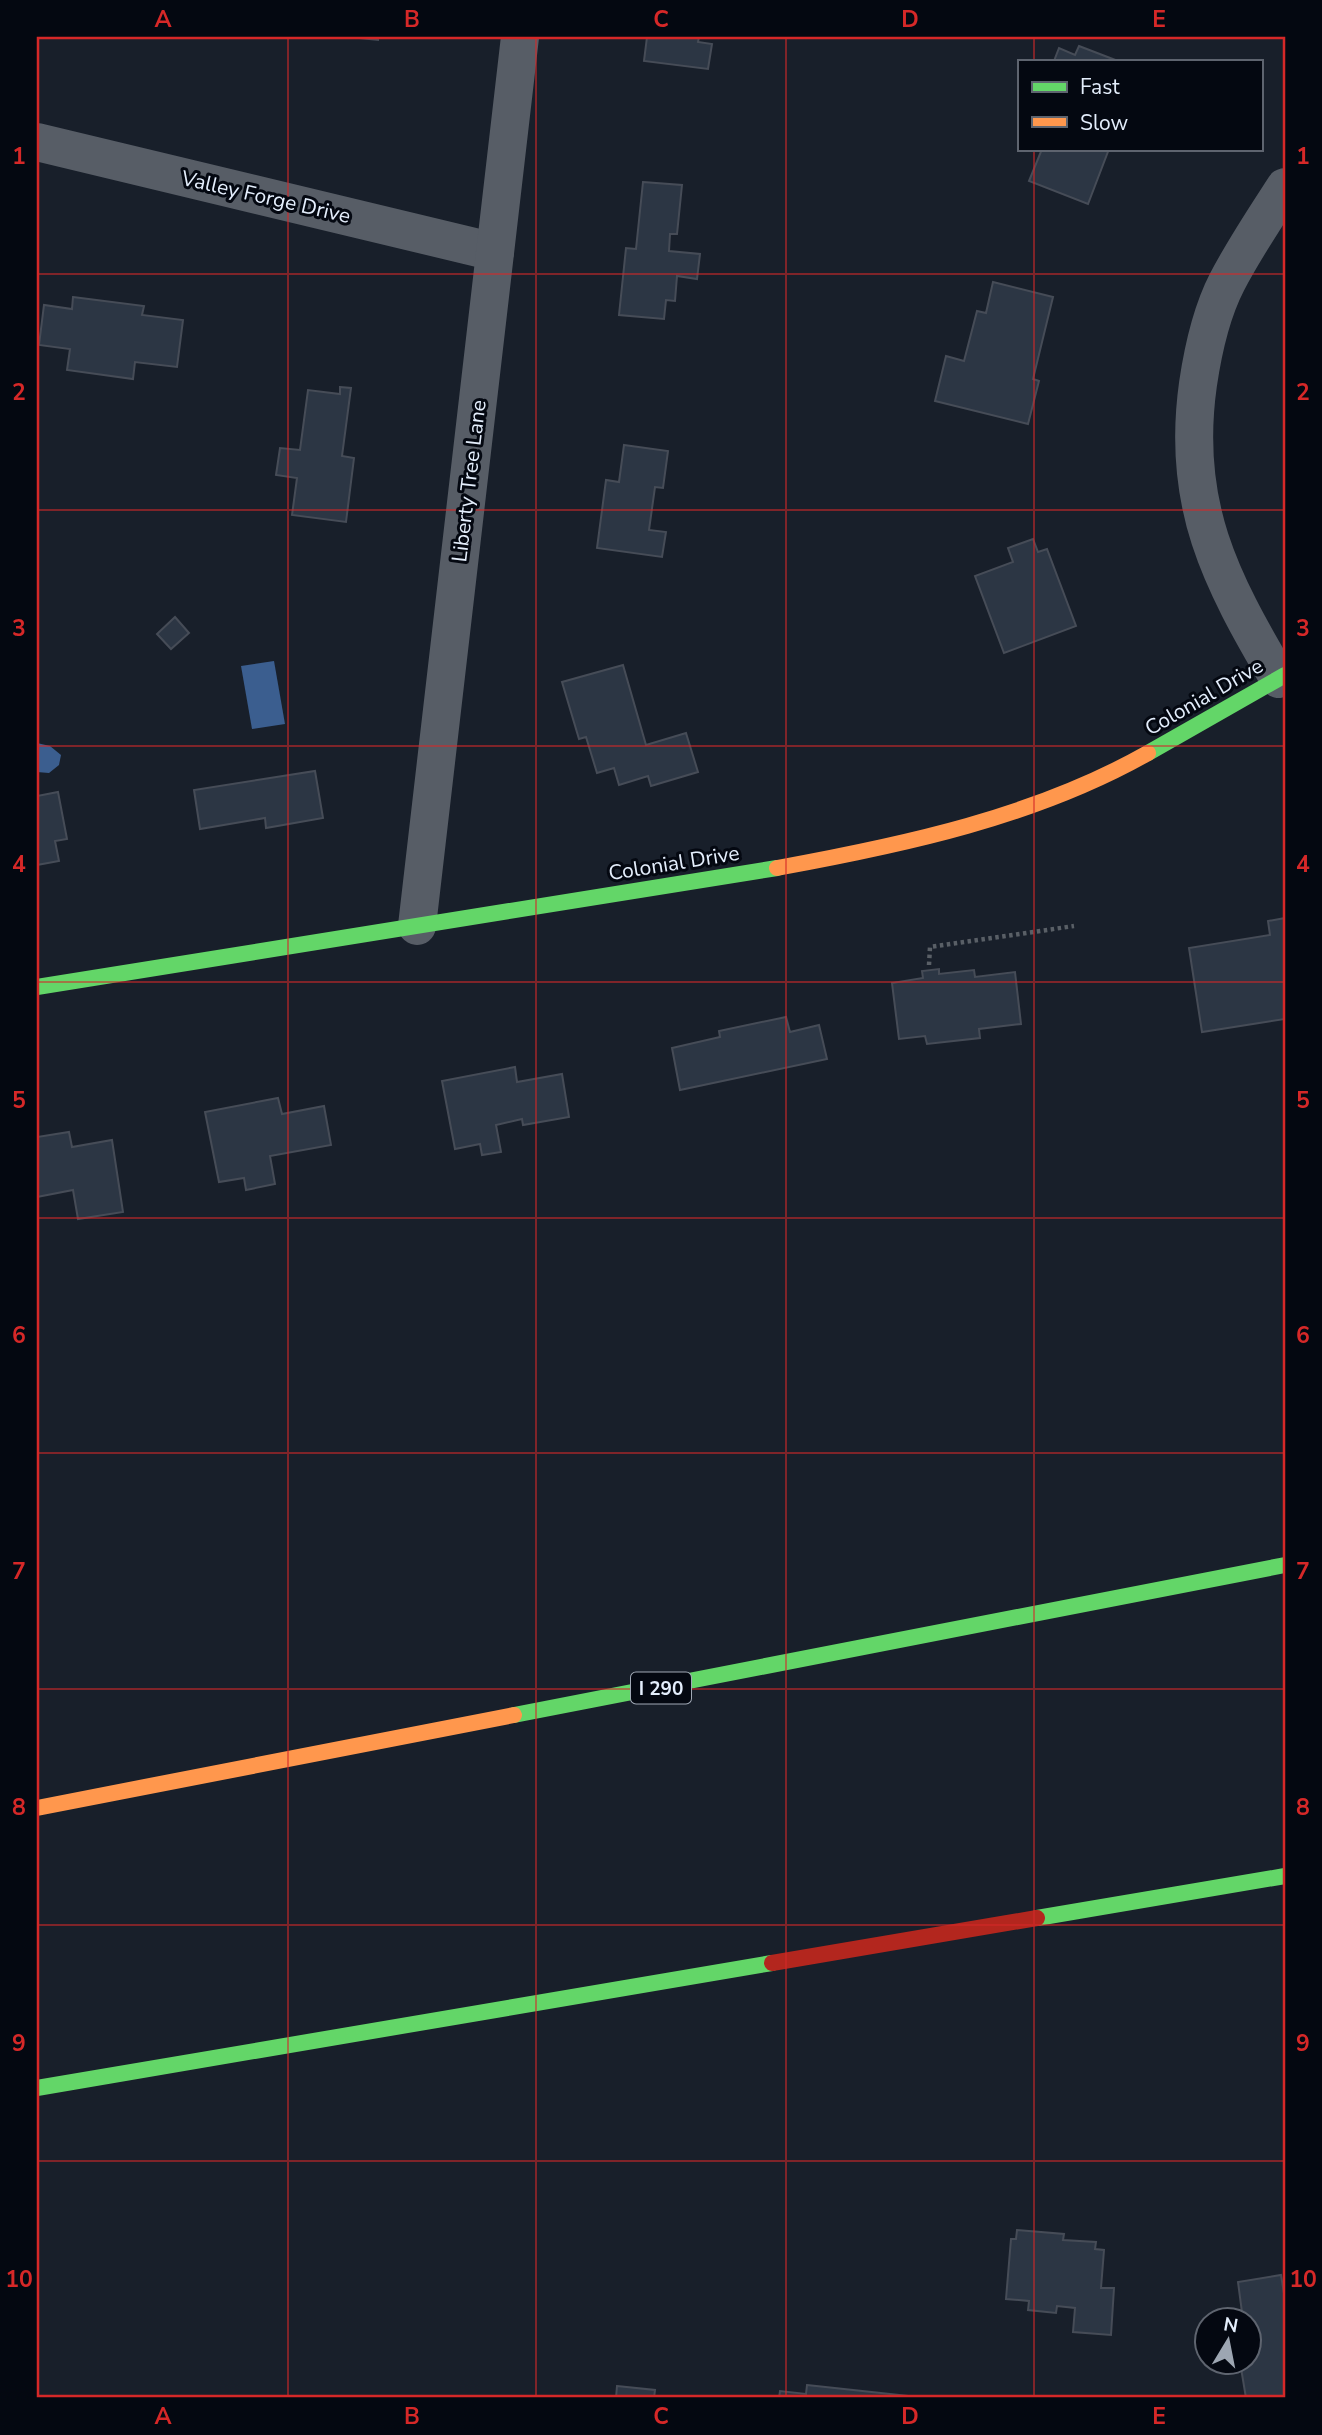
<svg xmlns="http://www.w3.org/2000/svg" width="1322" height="2435" font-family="'Nunito Sans',sans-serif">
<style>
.water{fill:#3b5e8f}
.building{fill:#2c3644;stroke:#464c57;stroke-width:2}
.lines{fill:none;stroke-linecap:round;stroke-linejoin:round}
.path{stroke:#595f66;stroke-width:4.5;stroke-dasharray:3.5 3.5;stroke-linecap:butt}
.street{stroke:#575d66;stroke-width:38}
.fast{stroke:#63d668;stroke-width:16}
.slow{stroke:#ff974d;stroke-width:16}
.jam{stroke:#b3261e;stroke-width:16}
.grid{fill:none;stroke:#d62828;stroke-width:2;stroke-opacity:0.55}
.labels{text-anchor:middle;stroke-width:6;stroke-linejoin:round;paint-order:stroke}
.shield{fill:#040811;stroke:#a1a9b6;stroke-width:2}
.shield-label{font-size:19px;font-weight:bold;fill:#e4eefc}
.street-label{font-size:21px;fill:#e4eefc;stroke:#040811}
.neatline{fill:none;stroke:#d62828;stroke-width:2.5}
.grid-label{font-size:23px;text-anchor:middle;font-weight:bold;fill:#d62828}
</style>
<rect width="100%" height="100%" fill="#181f2a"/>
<g class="water">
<path d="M274 661 285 724 252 729 241 666Z"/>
<path d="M37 743 50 746 61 755 59 765 49 773 37 772Z"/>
</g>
<g class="building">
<path d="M349 37H378V40Z"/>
<path d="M647 37H699L698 42 712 44 708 69 644 61Z"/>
<path d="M1079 46 1118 61H1054L1059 48 1075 55Z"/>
<path d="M1042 149H1109L1088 204 1029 181Z"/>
<path d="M643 182 682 185 677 234H670L669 251 700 254 697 279 677 276 675 301 666 300 664 319 619 315 626 248 636 249Z"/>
<path d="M993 282 1053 297 1033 379 1039 381 1028 424 935 401 946 356 964 361 977 311 986 313Z"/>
<path d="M73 297 144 306 142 315 183 320 177 367 135 362 133 379 67 370 70 349 39 345 44 305 72 309Z"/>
<path d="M340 387 351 388 342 456 354 458 346 522 292 515 297 478 276 475 280 448 300 450 308 390 340 394Z"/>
<path d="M624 445 668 451 663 488 655 487 649 530 666 532 662 557 597 548 606 480 619 482Z"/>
<path d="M1033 539 1038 552 1047 549 1076 626 1004 653 975 576 1013 562 1008 548Z"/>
<path d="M175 617 189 633 171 649 157 634Z"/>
<path d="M623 665 646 745 686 733 698 772 651 786 648 776 619 785 614 768 597 773 586 737 579 739 562 682Z"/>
<path d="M315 771 323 818 266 828 265 818 200 829 194 790Z"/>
<path d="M58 792 67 839 55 841 59 861 37 865V796Z"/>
<path d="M1285 918V1019L1202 1032 1189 948 1270 935 1268 921Z"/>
<path d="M939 969V974L974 970 975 977 1015 972 1021 1024 979 1029 980 1038 927 1044 925 1036 899 1039 892 983 923 978 922 971Z"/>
<path d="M786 1017 790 1032 819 1025 827 1059 680 1090 672 1048 720 1037 719 1031Z"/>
<path d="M515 1067 517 1082 562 1074 569 1117 523 1125 522 1119 496 1125 501 1152 482 1155 480 1144 455 1149 442 1081Z"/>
<path d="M278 1098 282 1114 324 1106 331 1145 270 1156 275 1184 246 1190 244 1178 219 1182 205 1112Z"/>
<path d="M69 1132 72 1147 112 1140 123 1212 78 1219 73 1190 37 1197V1137Z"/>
<path d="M1017 2230 1064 2234 1063 2240 1096 2242 1095 2249 1104 2250 1101 2288H1114L1111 2335 1073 2332 1075 2308 1057 2306 1056 2313 1028 2310 1029 2301 1006 2299 1011 2239H1016Z"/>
<path d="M1281 2275 1285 2300V2398H1246L1240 2362H1248V2320H1243L1238 2282Z"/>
<path d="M807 2385 927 2398H779L780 2391 806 2394Z"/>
<path d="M617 2386 655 2390 654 2398H616Z"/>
</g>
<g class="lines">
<path class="path" d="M929 965 930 947 1074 926"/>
<g class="street">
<path d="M37 142 495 252"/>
<path d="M1279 679C1220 579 1181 504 1198 384 1203 350 1211 313 1227 282 1244 249 1265 218 1285 187"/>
<path d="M417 926 520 37"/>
</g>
<g class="fast">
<path d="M1148 753 1285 675"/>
<path d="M37 987 777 868"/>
<path d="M514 1715 1285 1565"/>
<path d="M1037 1918 1285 1876"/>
<path d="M37 2088 772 1963"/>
</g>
<g class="slow">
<path d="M777 868C903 845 1035 817 1148 753"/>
<path d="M37 1808 514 1715"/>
</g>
<path class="jam" d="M772 1963 1037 1918"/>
</g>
<path class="grid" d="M288 37V2398M536 37V2398M786 37V2398M1034 37V61M1034 149V2398M37 274H1285M37 510H1285M37 746H1285M37 982H1285M37 1218H1285M37 1453H1285M37 1689H1285M37 1925H1285M37 2161H1285"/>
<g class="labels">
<rect class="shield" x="631" y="1672.5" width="60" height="31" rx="5"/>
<g class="shield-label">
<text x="661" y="1695">I 290</text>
</g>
<g class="street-label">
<text transform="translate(266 197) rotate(13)" y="7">Valley Forge Drive</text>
<text transform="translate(469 481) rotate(-83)" y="7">Liberty Tree Lane</text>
<text transform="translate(1204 697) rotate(-30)" y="7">Colonial Drive</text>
<text transform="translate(674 863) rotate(-9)" y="7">Colonial Drive</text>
</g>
</g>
<rect width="1322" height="2435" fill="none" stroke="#040811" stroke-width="77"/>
<rect x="1018" y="60" width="245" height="91" fill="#040811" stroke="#5e646f" stroke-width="2"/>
<rect x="1032" y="82" width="35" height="10" fill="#63d668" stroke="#5e646f" stroke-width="2"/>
<text x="1080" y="94" font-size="21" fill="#e4eefc">Fast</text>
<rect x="1032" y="117" width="35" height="10" fill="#ff974d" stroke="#5e646f" stroke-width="2"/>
<text x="1080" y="130" font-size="21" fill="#e4eefc">Slow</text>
<g transform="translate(1228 2341) rotate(10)"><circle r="33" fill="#040811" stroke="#5e646f" stroke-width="2"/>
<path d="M0-5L12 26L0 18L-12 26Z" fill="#9da6b2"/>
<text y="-10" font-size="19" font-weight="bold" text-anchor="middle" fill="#e4eefc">N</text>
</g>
<rect x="38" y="38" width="1246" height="2358" class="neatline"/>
<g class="grid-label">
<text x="163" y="27">A</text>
<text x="412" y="27">B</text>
<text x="661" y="27">C</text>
<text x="910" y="27">D</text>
<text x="1159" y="27">E</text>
<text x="19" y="164">1</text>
<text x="1303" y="164">1</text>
<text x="19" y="400">2</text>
<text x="1303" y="400">2</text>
<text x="19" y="636">3</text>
<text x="1303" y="636">3</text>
<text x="19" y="872">4</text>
<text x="1303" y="872">4</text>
<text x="19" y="1108">5</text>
<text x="1303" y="1108">5</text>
<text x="19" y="1343">6</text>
<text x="1303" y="1343">6</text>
<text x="19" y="1579">7</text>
<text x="1303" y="1579">7</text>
<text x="19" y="1815">8</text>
<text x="1303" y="1815">8</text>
<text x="19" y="2051">9</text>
<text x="1303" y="2051">9</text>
<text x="19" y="2287">10</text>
<text x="1303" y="2287">10</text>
<text x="163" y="2424">A</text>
<text x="412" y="2424">B</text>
<text x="661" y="2424">C</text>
<text x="910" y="2424">D</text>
<text x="1159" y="2424">E</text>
</g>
</svg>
